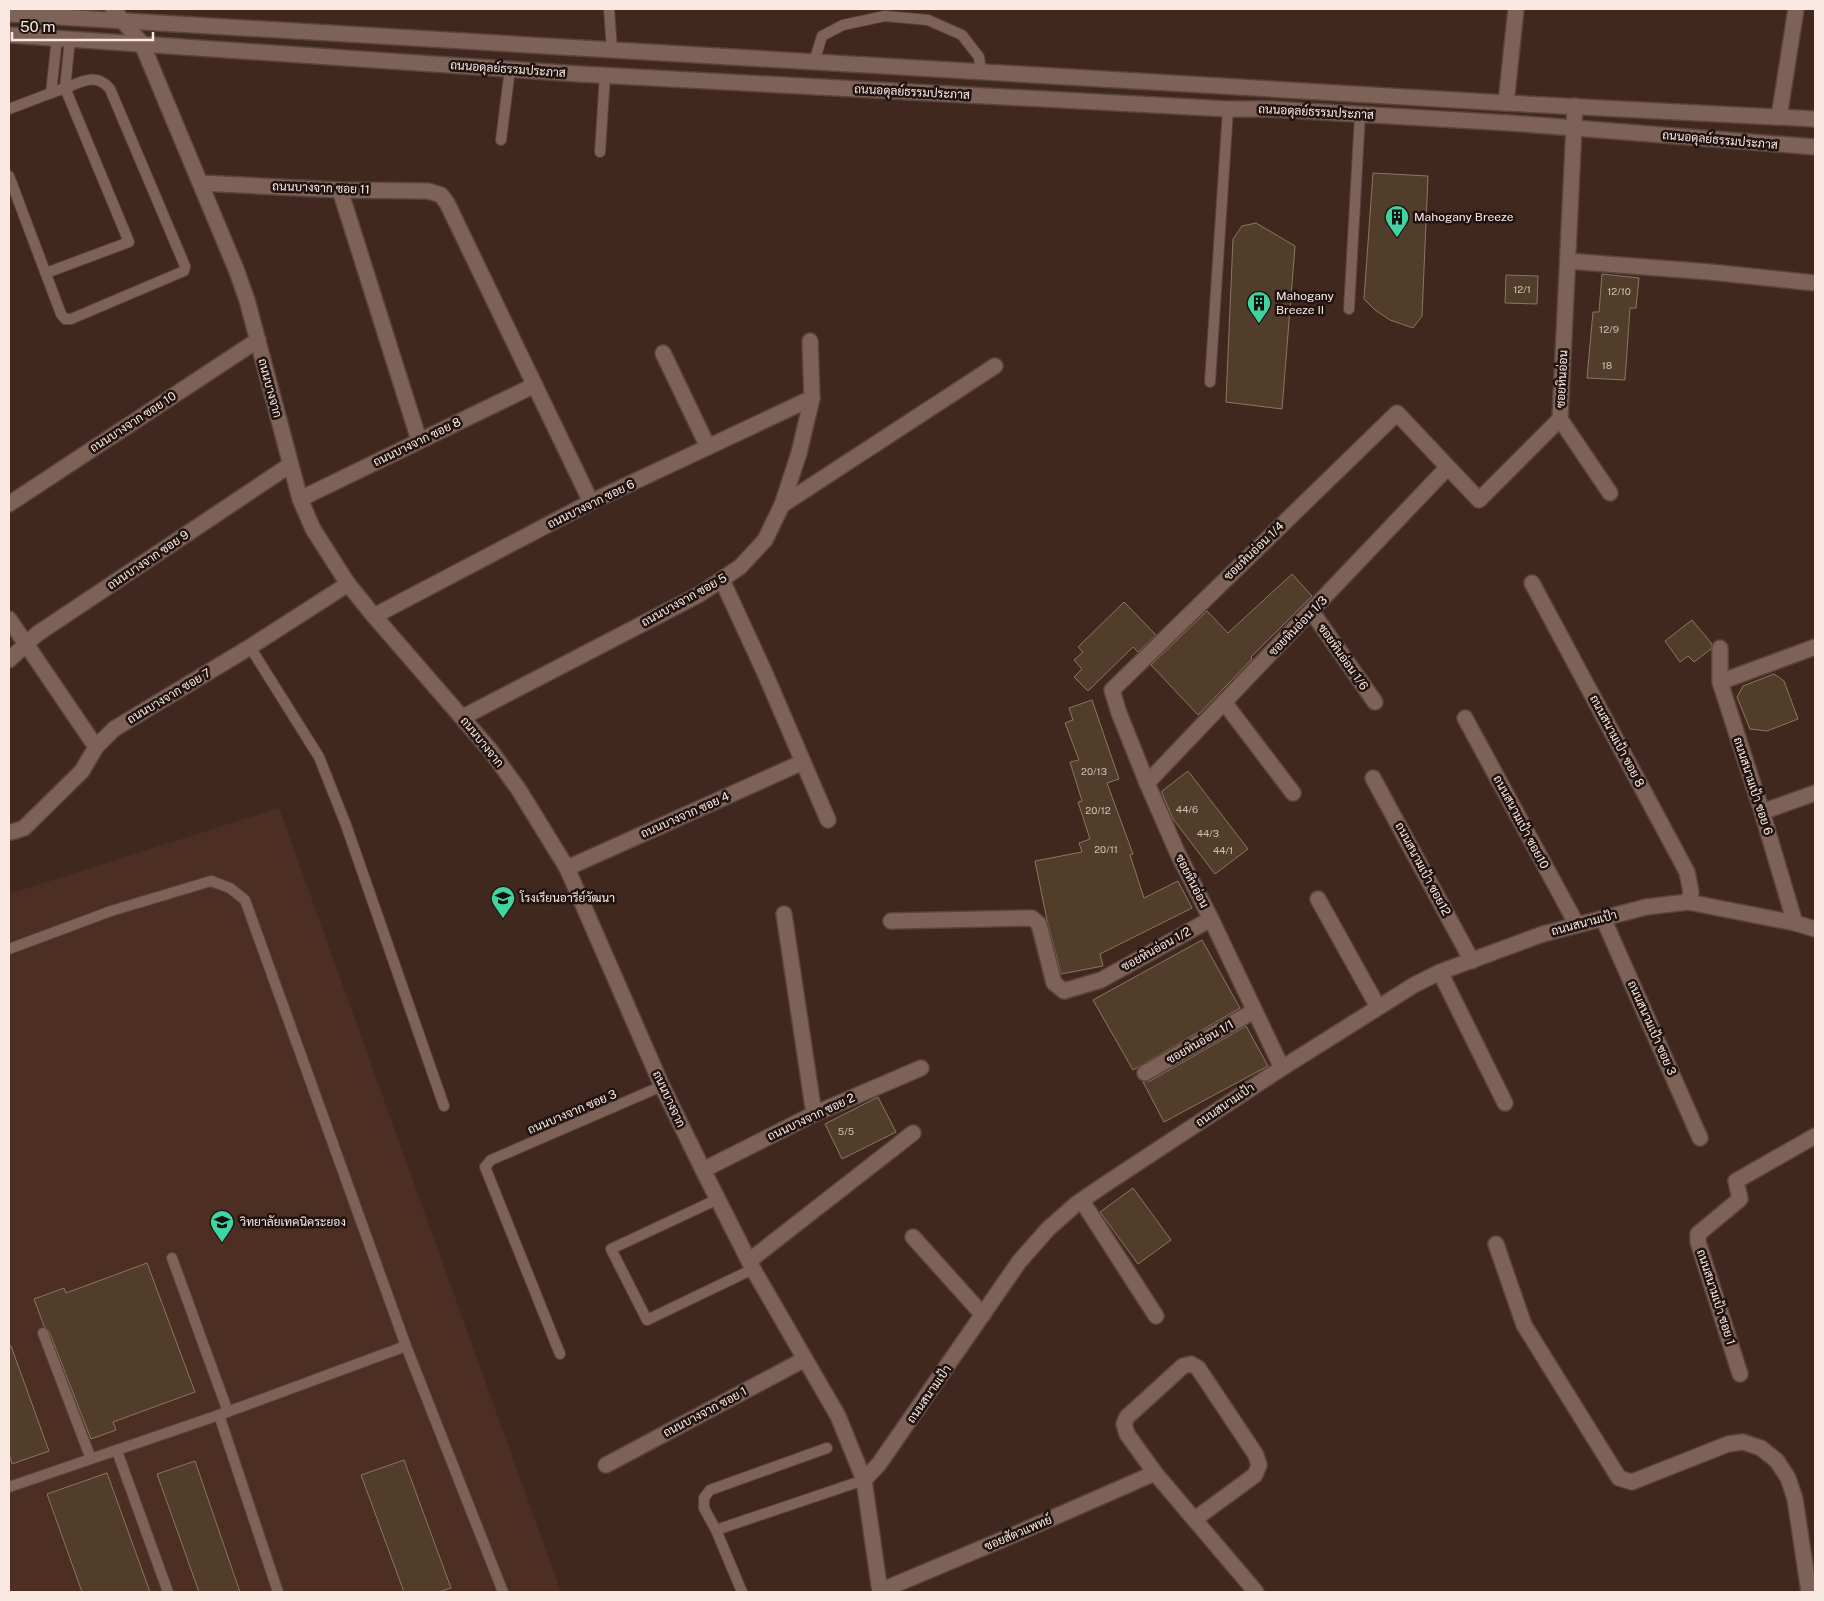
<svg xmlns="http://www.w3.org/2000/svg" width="1824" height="1601" font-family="'Public Sans',Sarabun,sans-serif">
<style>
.built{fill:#4d2e22}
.building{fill:#513d2a;stroke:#8b7661}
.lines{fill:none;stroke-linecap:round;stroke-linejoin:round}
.service-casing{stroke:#5a443d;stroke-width:12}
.minor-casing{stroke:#5a443d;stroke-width:18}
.tertiary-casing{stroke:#5a443d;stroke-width:18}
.service{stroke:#7e6157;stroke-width:10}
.minor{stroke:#7e6157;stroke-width:15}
.tertiary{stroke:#7e6157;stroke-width:15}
.labels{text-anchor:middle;stroke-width:5;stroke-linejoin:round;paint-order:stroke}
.number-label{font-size:10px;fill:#d0beb5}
.street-label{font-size:12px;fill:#fae9e3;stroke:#201410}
.poi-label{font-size:12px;fill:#fae9e3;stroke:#201410;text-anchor:start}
</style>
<rect width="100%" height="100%" fill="#41281f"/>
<path class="built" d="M279 808 561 1592H9V894Z"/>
<g class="building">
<path d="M1373 173 1428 176 1422 316 1413 328 1390 320 1375 310 1364 299Z"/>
<path d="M1256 223 1295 246 1282 409 1226 402 1233 239 1242 226Z"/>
<path d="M1602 274 1639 278 1636 308H1630L1625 380 1587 378 1593 312H1599Z"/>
<path d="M1506 275 1538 276 1537 304 1505 303Z"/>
<path d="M1292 574 1312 596 1251 657 1252 659 1198 715 1151 665 1207 611 1228 633Z"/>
<path d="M1124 602 1156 635 1138 652 1133 647 1088 691 1074 677 1082 669 1074 660 1083 652 1078 647Z"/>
<path d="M1692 620 1712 644 1711 649 1694 662 1688 656 1680 662 1665 641Z"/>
<path d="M1774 674 1784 681 1798 719 1767 731 1750 729 1737 697 1743 686Z"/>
<path d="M1092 700 1119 779 1107 783 1133 854 1130 855 1144 898 1178 881 1192 908 1100 954 1103 966 1061 974 1047 920 1035 861 1082 852 1079 843 1090 839 1078 802 1082 801 1070 762 1079 760 1065 723 1073 720 1069 708Z"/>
<path d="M1188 771 1248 849 1215 874 1173 819 1162 793V791Z"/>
<path d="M1202 940 1240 1008 1133 1070 1093 1000Z"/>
<path d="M1246 1026 1268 1066 1164 1122 1143 1082 1150 1081Z"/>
<path d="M878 1097 896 1132 842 1159 825 1124Z"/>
<path d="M1133 1188 1171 1240 1138 1264 1100 1212Z"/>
<path d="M147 1263 195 1392 113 1422 116 1430 91 1439 49 1331 44 1326 34 1299 64 1288 66 1293Z"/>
<path d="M9 1346H11L49 1451 12 1464 9 1454Z"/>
<path d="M404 1460 451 1588 438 1592H404L361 1475Z"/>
<path d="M195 1461 240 1592H199L157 1474Z"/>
<path d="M107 1473 150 1592H82L47 1494Z"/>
</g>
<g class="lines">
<g class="service-casing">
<g id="service">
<path d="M609 9 612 50"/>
<path d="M814 62 822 36 843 25 885 16 928 20 962 35 979 57 981 72"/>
<path d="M9 109 51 93 57 38"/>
<path d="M501 140 510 69"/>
<path d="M600 152 605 75"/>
<path d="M9 176 61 314 65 319H71L184 271 185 266 110 89C96 72 82 82 65 88L70 39"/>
<path d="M46 273 129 242 65 88 51 93"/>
<path d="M1349 309 1360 115"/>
<path d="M1210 382 1228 109"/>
<path d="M250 647 319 757 346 825 444 1106"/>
<path d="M9 949 111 911 211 881 230 888 245 900 406 1346 503 1592"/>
<path d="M718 1199 611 1249 647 1320 753 1269"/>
<path d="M172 1258 228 1412"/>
<path d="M43 1333 91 1459"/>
<path d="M560 1354 485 1167 491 1160 662 1086"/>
<path d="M219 1415 278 1592"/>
<path d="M117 1451 168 1592"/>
<path d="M9 1487 219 1415 406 1346"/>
<path d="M716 1530 704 1508V1498L710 1490 827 1448"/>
<path d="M742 1592 716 1530 864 1480"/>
</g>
</g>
<g class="minor-casing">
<g id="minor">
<path d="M113 9 142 44 236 269 247 300 300 499 313 529 348 584 374 616 491 751 519 790 567 868 662 1086 703 1170 753 1269 838 1416 864 1480 880 1592"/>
<path d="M1506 103 1516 9"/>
<path d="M1779 117 1796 9"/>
<path d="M200 183 340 190 428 191 441 195 447 203 591 502"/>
<path d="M340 190 419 440"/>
<path d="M1568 261 1710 272 1815 283"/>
<path d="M663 353 708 447"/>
<path d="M1560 419 1610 493"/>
<path d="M300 499 535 385"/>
<path d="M9 504 258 340"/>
<path d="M782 505 995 366"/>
<path d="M722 580 764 671 828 820"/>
<path d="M1532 583 1687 872 1691 892 1688 902"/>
<path d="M1312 612 1375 702"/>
<path d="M374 616 591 502 812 398"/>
<path d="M9 619 96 747"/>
<path d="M1720 648V682L1762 812 1795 923"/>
<path d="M9 660 37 634 290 465"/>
<path d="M1720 682 1815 647"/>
<path d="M1224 702 1293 793"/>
<path d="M463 717 700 594 740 567 765 540 782 505 799 453 812 398 810 341"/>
<path d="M1465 718 1577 925"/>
<path d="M1373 778 1472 961"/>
<path d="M1147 783 1448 467"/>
<path d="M1762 812 1815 793"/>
<path d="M12 832 24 828 82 771 96 747 114 729 250 647 348 584"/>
<path d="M567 868 803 762"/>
<path d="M1318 899 1378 1007"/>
<path d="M784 914 814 1114"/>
<path d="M1603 918 1700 1138"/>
<path d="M891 921 1032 918 1039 924 1054 983 1064 991 1101 980 1211 919"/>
<path d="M1440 972 1505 1103"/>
<path d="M1282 1068 1211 919 1178 854 1147 783 1119 713 1112 690 1397 413 1479 500 1560 419 1575 106"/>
<path d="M1145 1073 1254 1011"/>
<path d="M703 1170 814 1114 921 1068"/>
<path d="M1082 1201 1156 1316"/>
<path d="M913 1237 983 1315"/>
<path d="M1496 1244 1524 1325 1619 1478 1632 1482 1728 1444 1743 1442 1761 1448 1777 1461 1788 1478 1795 1499 1809 1592"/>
<path d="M749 1261 913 1133"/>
<path d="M1740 1374 1698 1242V1234L1740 1199 1736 1181 1815 1136"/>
<path d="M606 1465 805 1359"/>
<path d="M864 1480 879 1464 1019 1262 1048 1229 1075 1205 1101 1187 1282 1068 1414 985 1440 972 1543 934 1646 907 1688 902 1795 923 1815 929"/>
<path d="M1195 1519 1255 1475 1259 1465 1256 1455 1198 1368 1191 1364 1183 1366 1127 1417 1124 1424 1127 1434 1155 1473 1256 1592"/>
<path d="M880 1591 1018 1533 1155 1473"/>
</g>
</g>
<g class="tertiary-casing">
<g id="tertiary">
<path d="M9 14 1506 103 1815 119"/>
<path d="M9 35 579 74 1228 109H1269L1510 123 1815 147"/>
</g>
</g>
<use href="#service" class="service"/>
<use href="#minor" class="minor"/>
<use href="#tertiary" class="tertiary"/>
</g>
<defs>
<g id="building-pin" transform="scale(1.25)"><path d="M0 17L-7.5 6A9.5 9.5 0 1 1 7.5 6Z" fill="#40d4a1" stroke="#201410"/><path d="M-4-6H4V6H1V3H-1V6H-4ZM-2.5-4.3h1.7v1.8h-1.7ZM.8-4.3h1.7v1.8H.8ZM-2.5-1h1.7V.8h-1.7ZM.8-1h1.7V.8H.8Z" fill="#111"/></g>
<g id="school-pin" transform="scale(1.25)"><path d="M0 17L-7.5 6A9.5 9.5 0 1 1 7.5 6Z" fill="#40d4a1" stroke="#201410"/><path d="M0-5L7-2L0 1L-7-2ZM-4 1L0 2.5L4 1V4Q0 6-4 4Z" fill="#111"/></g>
<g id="university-pin" transform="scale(1.25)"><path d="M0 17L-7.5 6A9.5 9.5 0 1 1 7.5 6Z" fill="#40d4a1" stroke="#201410"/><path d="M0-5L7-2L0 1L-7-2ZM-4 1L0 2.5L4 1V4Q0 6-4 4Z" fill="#111"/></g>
</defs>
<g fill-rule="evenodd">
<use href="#building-pin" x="1397" y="217"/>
<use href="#building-pin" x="1259" y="303"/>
<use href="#school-pin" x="503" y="898"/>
<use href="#university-pin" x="222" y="1222"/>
</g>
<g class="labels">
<g class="number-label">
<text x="1522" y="293">12/1</text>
<text x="1619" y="295">12/10</text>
<text x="1609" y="333">12/9</text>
<text x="1607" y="369">18</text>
<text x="1094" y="775">20/13</text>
<text x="1187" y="813">44/6</text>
<text x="1098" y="814">20/12</text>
<text x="1208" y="837">44/3</text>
<text x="1106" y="853">20/11</text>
<text x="1223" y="854">44/1</text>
<text x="846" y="1135">5/5</text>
</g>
<g class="street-label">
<text transform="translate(508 69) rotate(4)" y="4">ถนนอดุลย์ธรรมประภาส</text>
<text transform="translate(912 92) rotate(3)" y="4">ถนนอดุลย์ธรรมประภาส</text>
<text transform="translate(1316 112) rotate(3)" y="4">ถนนอดุลย์ธรรมประภาส</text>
<text transform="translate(1720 140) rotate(5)" y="4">ถนนอดุลย์ธรรมประภาส</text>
<text transform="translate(321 188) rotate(2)" y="4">ถนนบางจาก ซอย 11</text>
<text transform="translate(1562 379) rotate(-87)" y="4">ซอยหินอ่อน</text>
<text transform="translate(270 388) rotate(75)" y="4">ถนนบางจาก</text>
<text transform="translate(133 422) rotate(-33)" y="4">ถนนบางจาก ซอย 10</text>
<text transform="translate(417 442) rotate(-26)" y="4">ถนนบางจาก ซอย 8</text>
<text transform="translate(591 504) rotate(-26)" y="4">ถนนบางจาก ซอย 6</text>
<text transform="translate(1254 551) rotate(-44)" y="4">ซอยหินอ่อน 1/4</text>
<text transform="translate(148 560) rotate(-34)" y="4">ถนนบางจาก ซอย 9</text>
<text transform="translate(684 600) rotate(-29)" y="4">ถนนบางจาก ซอย 5</text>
<text transform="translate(1298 626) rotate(-46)" y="4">ซอยหินอ่อน 1/3</text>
<text transform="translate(1343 657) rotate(55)" y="4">ซอยหินอ่อน 1/6</text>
<text transform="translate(169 696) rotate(-31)" y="4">ถนนบางจาก ซอย 7</text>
<text transform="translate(1617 741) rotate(62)" y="4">ถนนสนามเป้า ซอย 8</text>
<text transform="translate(482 742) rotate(51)" y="4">ถนนบางจาก</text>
<text transform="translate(1753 786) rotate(72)" y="4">ถนนสนามเป้า ซอย 6</text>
<text transform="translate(685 815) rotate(-24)" y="4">ถนนบางจาก ซอย 4</text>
<text transform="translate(1521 822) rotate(62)" y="4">ถนนสนามเป้า ซอย10</text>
<text transform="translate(1423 869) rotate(62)" y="4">ถนนสนามเป้า ซอย12</text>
<text transform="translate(1192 881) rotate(63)" y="4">ซอยหินอ่อน</text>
<text transform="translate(1584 923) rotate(-15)" y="4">ถนนสนามเป้า</text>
<text transform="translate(1156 949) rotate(-29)" y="4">ซอยหินอ่อน 1/2</text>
<text transform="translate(1652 1028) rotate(66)" y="4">ถนนสนามเป้า ซอย 3</text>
<text transform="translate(1200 1042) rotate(-30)" y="4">ซอยหินอ่อน 1/1</text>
<text transform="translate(669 1099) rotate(65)" y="4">ถนนบางจาก</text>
<text transform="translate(1225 1105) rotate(-34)" y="4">ถนนสนามเป้า</text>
<text transform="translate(572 1112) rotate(-23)" y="4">ถนนบางจาก ซอย 3</text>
<text transform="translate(811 1117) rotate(-25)" y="4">ถนนบางจาก ซอย 2</text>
<text transform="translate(1716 1297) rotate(72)" y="4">ถนนสนามเป้า ซอย 1</text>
<text transform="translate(929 1394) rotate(-55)" y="4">ถนนสนามเป้า</text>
<text transform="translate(705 1412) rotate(-28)" y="4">ถนนบางจาก ซอย 1</text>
<text transform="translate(1018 1533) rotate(-23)" y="4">ซอยสัตวแพทย์</text>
</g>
<g class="poi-label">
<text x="1414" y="221">Mahogany Breeze</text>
<text x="1276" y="300">Mahogany<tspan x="1276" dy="14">Breeze II</tspan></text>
<text x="520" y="902">โรงเรียนอารีย์วัฒนา</text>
<text x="240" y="1226">วิทยาลัยเทคนิคระยอง</text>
</g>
</g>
<rect width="1824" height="1601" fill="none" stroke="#fae9e3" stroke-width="20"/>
<path d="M12 32v8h141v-8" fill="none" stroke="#fae9e3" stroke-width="2.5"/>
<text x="20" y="32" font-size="15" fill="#fae9e3" stroke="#201410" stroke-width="4" paint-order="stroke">50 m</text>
</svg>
